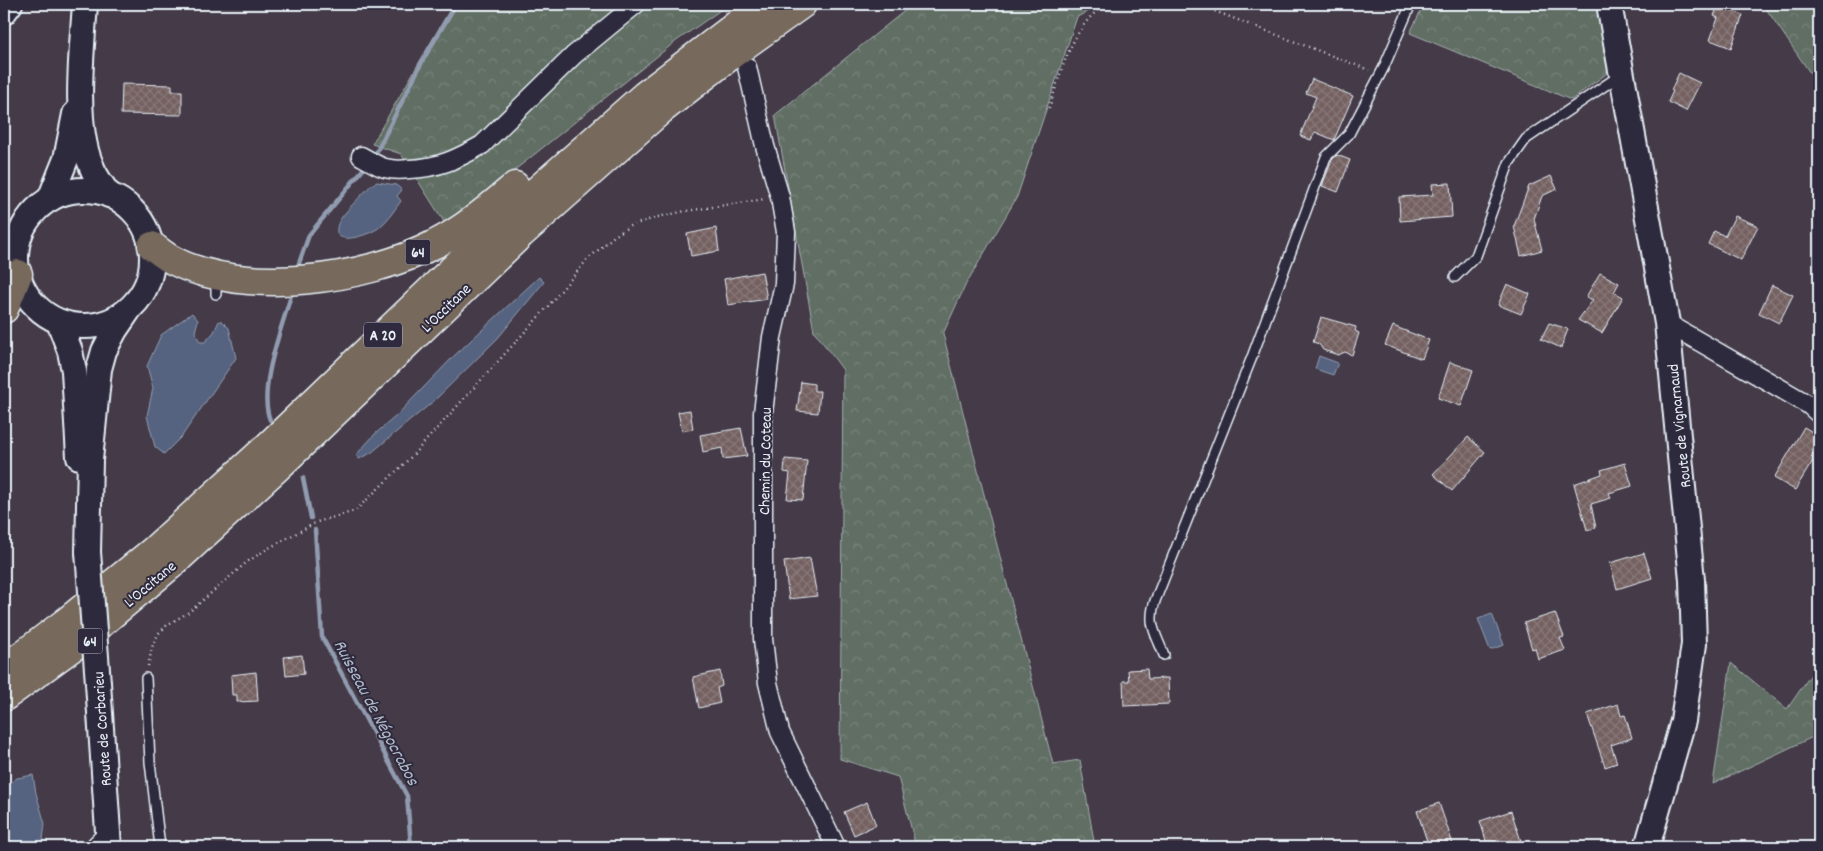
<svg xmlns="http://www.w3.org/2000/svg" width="1823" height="851" font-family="Dekko,sans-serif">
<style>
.forest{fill:url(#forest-crowns);stroke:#a4b0ae}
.water{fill:#576480;stroke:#919cb0}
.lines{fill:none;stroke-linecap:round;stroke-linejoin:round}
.stream{stroke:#919cb0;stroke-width:4.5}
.building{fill:url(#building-cross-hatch);stroke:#e8f1f8}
.street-tunnel{stroke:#5d5562;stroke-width:18;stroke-dasharray:18 9;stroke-linecap:butt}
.lane-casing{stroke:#e8f1f8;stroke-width:12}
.street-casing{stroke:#e8f1f8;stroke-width:21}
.secondary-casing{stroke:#e8f1f8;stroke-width:28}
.highway-casing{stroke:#e8f1f8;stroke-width:31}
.path{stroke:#e8f1f8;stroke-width:2.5;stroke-dasharray:1 4;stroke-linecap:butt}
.lane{stroke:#2f2a3d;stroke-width:9}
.street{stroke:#2f2a3d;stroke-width:18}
.secondary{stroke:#2f2a3d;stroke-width:24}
.highway{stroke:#77695c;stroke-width:28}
.secondary-bridge-casing{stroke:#e8f1f8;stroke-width:28;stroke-linecap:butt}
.secondary-bridge{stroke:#2f2a3d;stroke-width:24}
.labels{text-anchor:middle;stroke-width:4;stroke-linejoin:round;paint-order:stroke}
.shield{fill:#2f2a3d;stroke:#b0b5c0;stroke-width:1}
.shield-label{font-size:15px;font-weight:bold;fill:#e8f1f8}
.street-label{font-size:16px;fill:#e8f1f8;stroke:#2f2a3d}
.water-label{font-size:18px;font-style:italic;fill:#aeb9c8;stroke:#2f2a3d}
</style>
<defs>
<pattern id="forest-crowns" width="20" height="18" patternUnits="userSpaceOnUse" patternTransform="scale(1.25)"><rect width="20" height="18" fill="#616e64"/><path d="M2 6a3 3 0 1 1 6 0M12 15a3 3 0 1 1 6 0" fill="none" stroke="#78837b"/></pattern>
<pattern id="building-cross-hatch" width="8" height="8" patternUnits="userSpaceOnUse" patternTransform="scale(1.25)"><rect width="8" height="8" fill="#746161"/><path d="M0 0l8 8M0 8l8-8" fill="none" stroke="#887878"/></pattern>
</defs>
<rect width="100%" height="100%" fill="#443a48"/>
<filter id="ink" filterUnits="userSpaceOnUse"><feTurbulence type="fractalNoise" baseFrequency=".02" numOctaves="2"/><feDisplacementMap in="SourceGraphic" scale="10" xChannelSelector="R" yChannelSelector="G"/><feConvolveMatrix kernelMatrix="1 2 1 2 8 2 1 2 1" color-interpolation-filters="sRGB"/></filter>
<g filter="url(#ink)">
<g class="forest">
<path d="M453 4H729L675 42 446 225 401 154 372 144Z"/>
<path d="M913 4H1103L1077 17 1017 197 966 284 943 334 1053 764 1080 760 1095 847H916L898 777 840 759 843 370 814 331 775 115Z"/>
<path d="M1424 4H1602L1610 71 1571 100 1410 33Z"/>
<path d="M1758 4H1819V86L1767 10Z"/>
<path d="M1731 663 1787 709 1819 663V734L1713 784Z"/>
</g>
<g class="water">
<path d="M377 182 396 185 402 190 397 196 401 201C395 209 389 219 381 226 373 234 329 250 338 224 340 216 364 193 371 185Z"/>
<path d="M539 277 544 282 498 338 435 400 371 453 359 459 356 455 375 434 395 417 455 355Z"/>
<path d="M192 313 198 320 195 332 200 342H205L214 332 219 321H222L229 328 236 358 182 436 164 454 155 447 147 416 153 388 147 366 161 335Z"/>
<path d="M1319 356 1338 363 1333 375 1315 369Z"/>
<path d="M1492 614 1504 645 1490 650 1478 619Z"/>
<path d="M33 775 36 793 45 824 42 847H4V787L17 778Z"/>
</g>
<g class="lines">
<g class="stream">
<path d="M376 153 424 58 456 4"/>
<path d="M298 266 309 235 365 167"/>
<path d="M270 420C257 388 283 325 292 292"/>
<path d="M303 478 311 518"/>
<path d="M315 530 322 637 407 796 411 847"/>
</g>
</g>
<g class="building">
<path d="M1718 5 1743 15 1731 48 1710 40 1718 18 1714 16Z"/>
<path d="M1679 73 1700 83 1686 111 1668 102 1673 91 1671 90Z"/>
<path d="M1312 79 1353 96 1334 140 1315 132 1311 140 1300 136 1316 97 1306 93Z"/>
<path d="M122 84 172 85V91H182V115L121 114Z"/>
<path d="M1337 155 1350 160 1338 192 1322 186 1332 160Z"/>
<path d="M1551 176 1557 189 1542 196 1534 219 1542 250 1521 256 1514 226 1529 186Z"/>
<path d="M1450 183 1452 217 1400 221 1399 197 1433 195 1432 184Z"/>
<path d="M1735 216 1758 226 1741 260 1708 244 1714 231 1725 236Z"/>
<path d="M716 228 719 251 691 256 687 234Z"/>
<path d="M762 272 767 299 728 305 724 279Z"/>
<path d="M1600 273 1619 283 1614 292 1623 297 1602 333 1578 320 1593 300 1586 297Z"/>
<path d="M1507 284 1530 294 1521 314 1498 305Z"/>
<path d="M1772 285 1793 295 1779 323 1759 313Z"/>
<path d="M1321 317 1356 327 1355 331 1359 333 1352 355 1345 352 1338 355 1323 350 1319 344 1313 342Z"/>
<path d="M1549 323 1568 329 1561 348 1541 339Z"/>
<path d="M1393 326 1429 340 1422 359 1385 345Z"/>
<path d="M1450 362 1473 370 1461 406 1438 398Z"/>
<path d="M801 382 814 384V391H820L818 413 797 411Z"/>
<path d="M690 410 693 429 682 431 678 412Z"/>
<path d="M1804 427 1819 436V445L1811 457 1814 459 1795 490 1774 478Z"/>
<path d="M741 428 747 456 723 459 722 448 703 452 700 435Z"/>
<path d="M1468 437 1485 452 1452 491 1433 474Z"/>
<path d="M785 459 807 461 803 500 787 499 790 473 784 472Z"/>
<path d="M1625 463 1632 486 1609 493 1611 498 1591 504 1596 528 1587 530 1574 484 1602 474 1601 470Z"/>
<path d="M1644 553 1652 578 1617 589 1610 563Z"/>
<path d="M810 558 817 596 789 599 784 562Z"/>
<path d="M1555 613 1564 637 1560 638 1565 650 1538 659 1535 648 1532 649 1524 623Z"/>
<path d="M302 655 304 674 286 676 284 657Z"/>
<path d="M1147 669 1148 679 1168 678 1169 704 1124 706 1123 681H1129L1128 670Z"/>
<path d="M720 671 722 686 717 688 720 703 699 708 693 677Z"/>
<path d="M256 672 258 701 237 702V695H232L231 675Z"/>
<path d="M1618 704 1621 716 1625 715 1632 738 1611 745 1617 763 1605 767 1587 714Z"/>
<path d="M867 802 876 825 854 835 844 812Z"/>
<path d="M1439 803 1454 847H1429L1417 811Z"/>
<path d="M1511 811 1523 847H1488L1480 821Z"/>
</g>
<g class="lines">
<path class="street-tunnel" d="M731 4 738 32"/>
<g class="lane-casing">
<g id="lane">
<path d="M216 277V294"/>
<path d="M1455 277 1476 256 1509 163 1526 139 1619 76"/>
<path d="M1164 655C1156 634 1147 624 1155 601L1252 357 1326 157 1349 134 1384 67 1411 4"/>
<path d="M146 678 150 762 160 847"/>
<path d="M92 847 93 842 105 830"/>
</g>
</g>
<g class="street-casing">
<g id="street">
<path d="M747 67 765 146 780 197 786 232 784 284 772 337 763 413V639L768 683 780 732 836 847"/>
<path d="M361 156C369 160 377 166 385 168 393 170 401 170 409 169 439 168 457 159 482 145L574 55 636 4"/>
<path d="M1667 323 1809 405 1819 414"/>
</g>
</g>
<g class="secondary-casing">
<g id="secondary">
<path d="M85 4C82 50 73 123 91 165 95 177 102 185 109 195"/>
<path d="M1609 4 1667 323 1692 580 1694 644 1683 721 1647 847"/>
<path d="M4 12 10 4"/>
<circle cx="84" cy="258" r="68"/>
<path d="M50 199 66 159 75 114"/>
<path d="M59 322 70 351 74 371 79 457"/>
<path d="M88 552 90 460 99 369 104 351 115 330 128 311"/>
<path d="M98 683 109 847"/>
</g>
</g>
<g class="highway-casing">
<g id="highway">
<path d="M152 246C159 251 166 257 174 261 245 297 367 280 435 244 465 229 490 207 515 186"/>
<path d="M4 309 18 274"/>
<path d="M4 669 66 622 153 551 265 449 507 217 645 95 764 4"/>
<path d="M4 697 74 646 173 563 281 464 521 234 661 110 735 52 802 4"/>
</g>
</g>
<g class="path">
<path d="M1196 4 1369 70"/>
<path d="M1049 108C1062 70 1071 27 1106 4"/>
<path d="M148 666 153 644 159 633 167 625 189 612 247 562 267 549 317 522 355 511 411 457 543 312 587 260 613 237 630 226 658 217 686 211 765 199"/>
</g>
<use href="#lane" class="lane"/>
<use href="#street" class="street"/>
<use href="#secondary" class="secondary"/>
<use href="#highway" class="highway"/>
<g class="secondary-bridge-casing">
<path id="secondary-bridge" d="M88 552 98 683"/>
</g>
<use href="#secondary-bridge" class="secondary-bridge"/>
</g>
</g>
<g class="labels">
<g class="shield">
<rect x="405.5" y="239.5" width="25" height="25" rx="4"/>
<rect x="364" y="322.5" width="38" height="25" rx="4"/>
<rect x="77.5" y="628.5" width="25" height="25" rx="4"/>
</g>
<g class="shield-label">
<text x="418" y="257">64</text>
<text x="383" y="340">A 20</text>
<text x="90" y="646">64</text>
</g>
<g class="street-label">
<text transform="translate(445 307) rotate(-44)" y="6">L'Occitane</text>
<text transform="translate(1678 426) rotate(-96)" y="6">Route de Vignarnaud</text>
<text transform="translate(764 461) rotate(-89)" y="6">Chemin du Coteau</text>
<text transform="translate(149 583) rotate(-40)" y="6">L'Occitane</text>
<text transform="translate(101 729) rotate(-94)" y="6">Route de Corbarieu</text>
</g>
<g class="water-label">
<text transform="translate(377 712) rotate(62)" y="6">Ruisseau de Négocrabos</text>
</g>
</g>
<rect width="1823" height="851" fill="none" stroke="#2f2a3d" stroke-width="20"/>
<rect x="10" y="10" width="1803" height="831" fill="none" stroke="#e8f1f8" stroke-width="2" filter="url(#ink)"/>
</svg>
